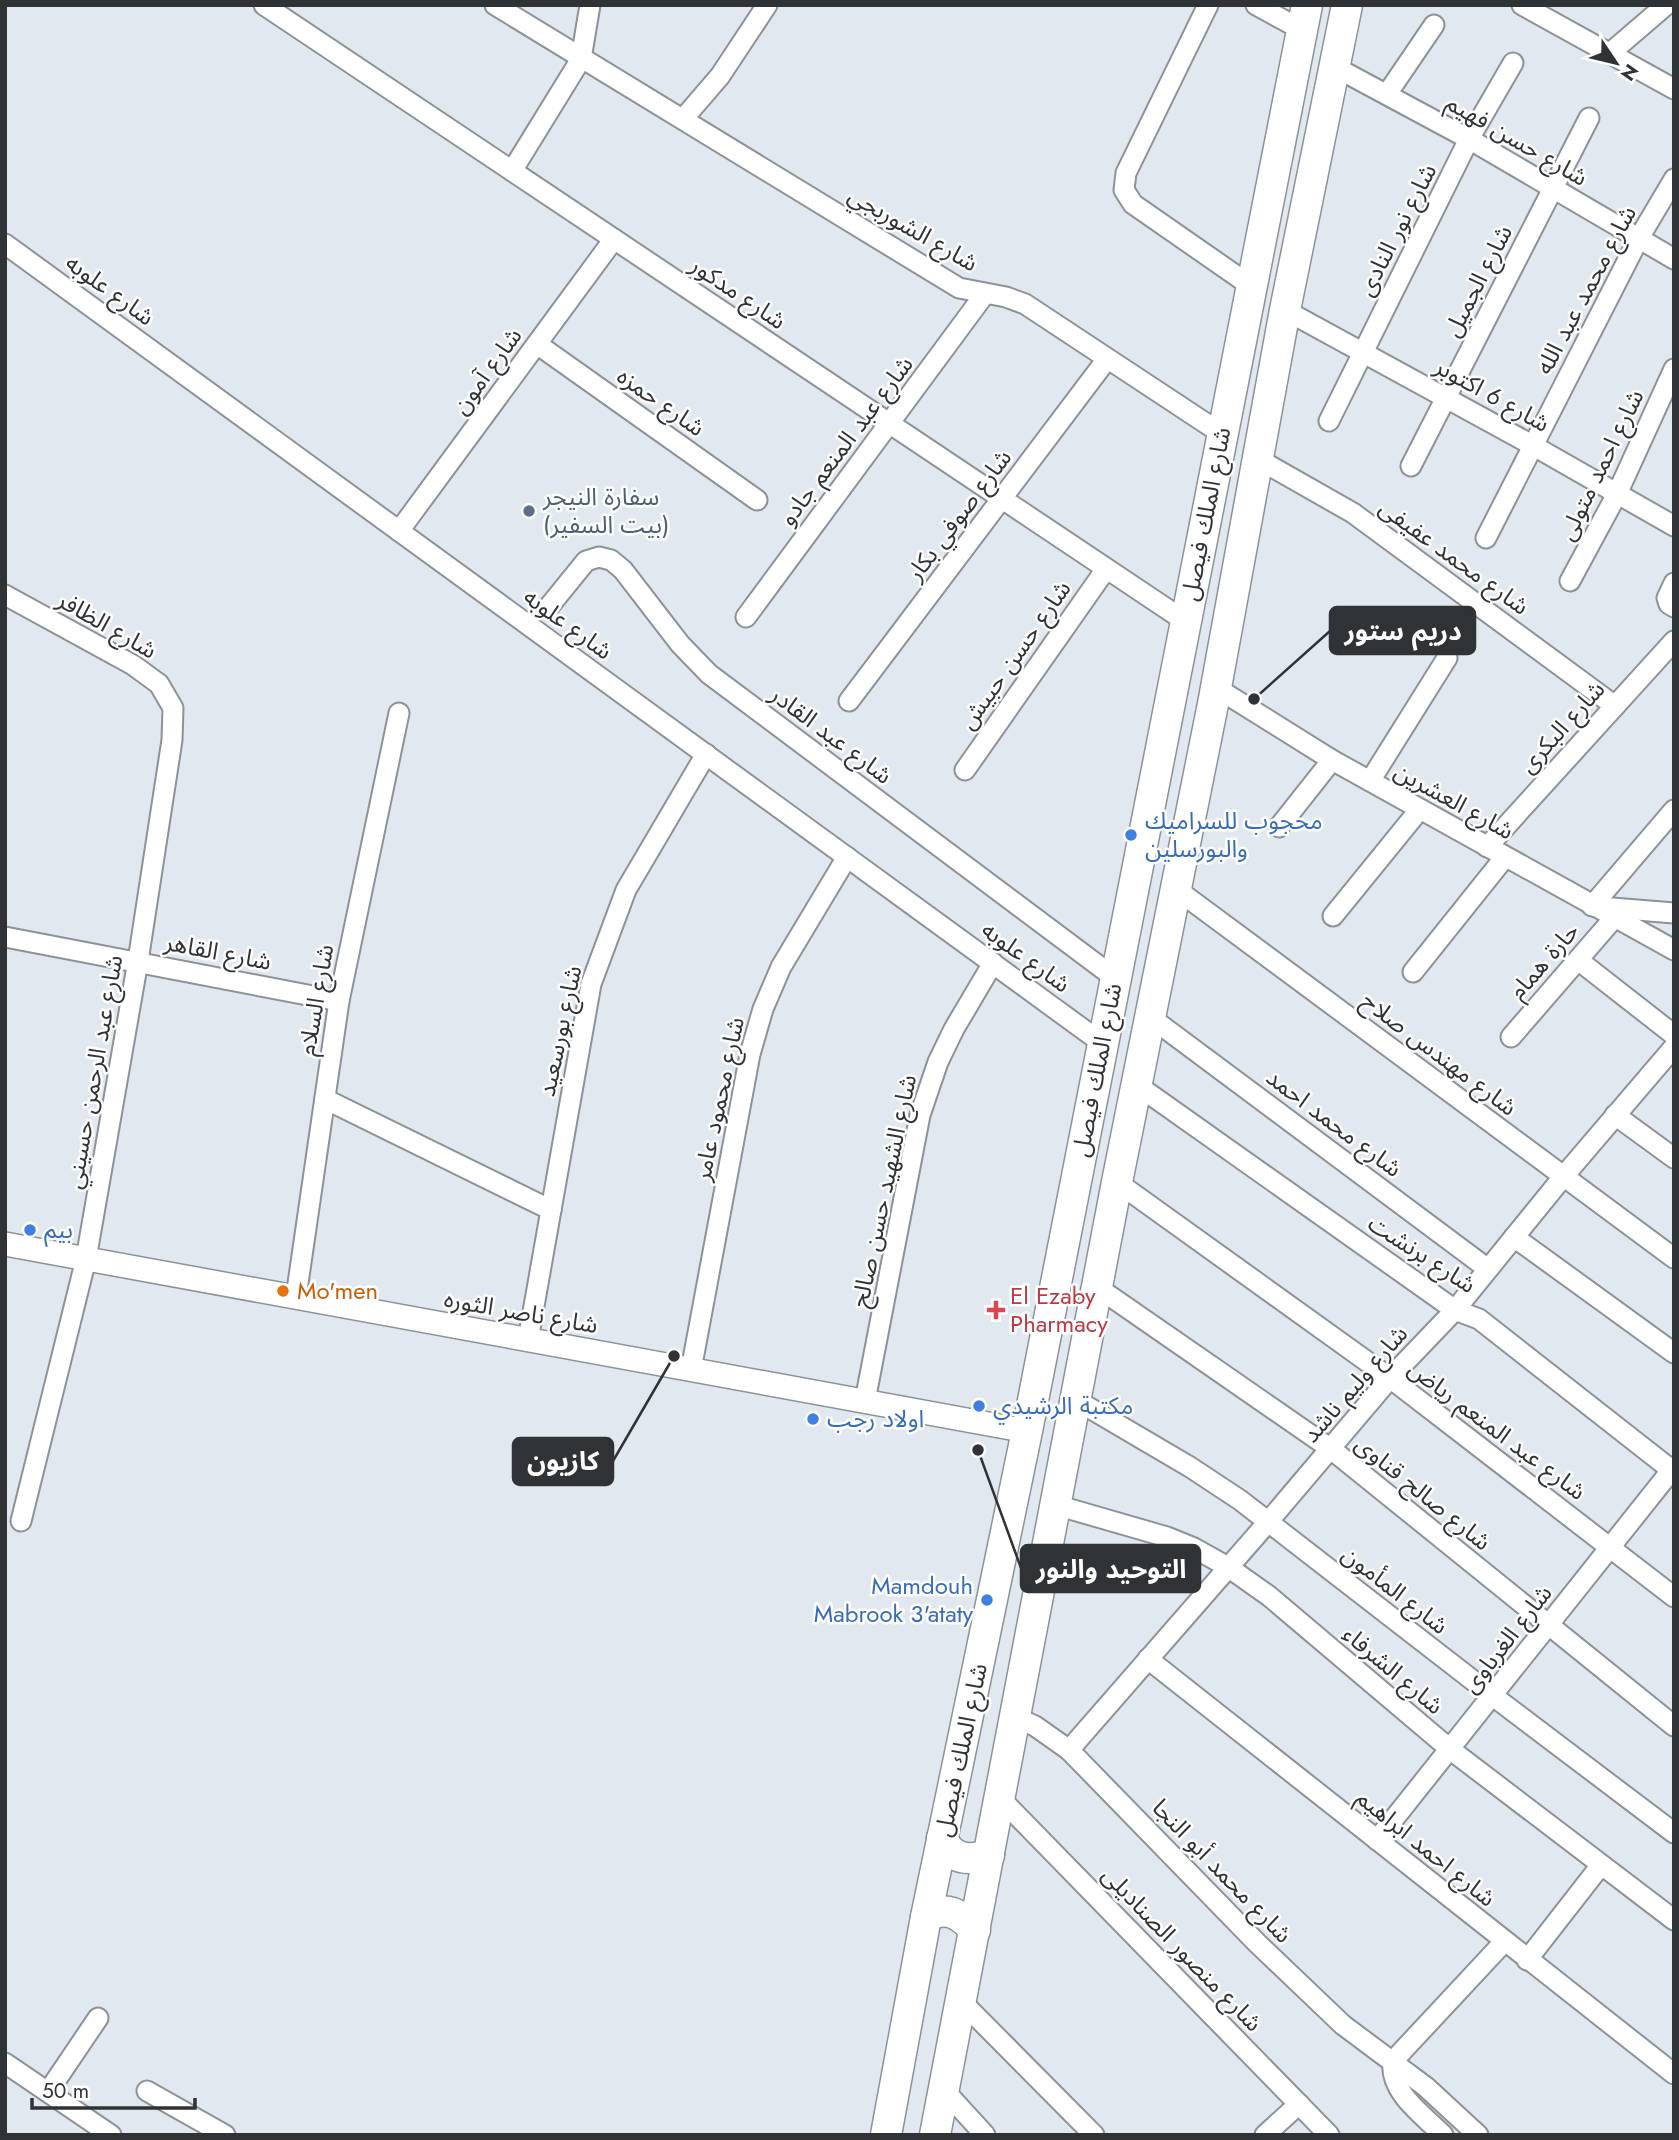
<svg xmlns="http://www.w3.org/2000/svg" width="1679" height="2140" font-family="Jost,'Noto Sans Arabic',sans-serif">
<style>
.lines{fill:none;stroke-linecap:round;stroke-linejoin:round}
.minor-casing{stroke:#8c9298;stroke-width:23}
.tertiary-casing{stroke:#8c9298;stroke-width:26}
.primary-casing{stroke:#8c9298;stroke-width:33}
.minor{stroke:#fff;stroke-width:19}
.tertiary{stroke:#fff;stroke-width:23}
.primary{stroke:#fff;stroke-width:30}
.service-dot{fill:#5c6f8a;stroke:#fff;stroke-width:2.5}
.shop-dot{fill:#3f7fe0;stroke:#fff;stroke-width:2.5}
.food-dot{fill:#e8710a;stroke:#fff;stroke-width:2.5}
.health-dot{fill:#e0444e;stroke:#fff;stroke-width:2.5}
.labels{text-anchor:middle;stroke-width:5;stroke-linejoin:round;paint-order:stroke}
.street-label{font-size:24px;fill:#303335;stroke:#fff}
.service-label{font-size:24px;fill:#4e5e75;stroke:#fff;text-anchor:start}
.shop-label{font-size:24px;fill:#366cbe;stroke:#fff;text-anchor:start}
.food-label{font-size:24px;fill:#c56008;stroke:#fff;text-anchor:start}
.health-label{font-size:24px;fill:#be3a42;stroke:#fff;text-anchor:start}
.leader{fill:none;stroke:#303335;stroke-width:2.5}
.callout-dot{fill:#303335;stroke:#fff;stroke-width:2.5}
.callout{fill:#303335;stroke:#303335;stroke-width:2.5}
.callout-label{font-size:26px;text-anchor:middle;font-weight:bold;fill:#fff}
</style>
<rect width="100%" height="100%" fill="#e2e8ef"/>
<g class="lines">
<g class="minor-casing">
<g id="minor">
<path d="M264 5 1185 621"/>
<path d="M495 5 959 288 1006 297 1025 304 1222 434"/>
<path d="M1208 5 1126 173 1124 190 1133 204 1251 286"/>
<path d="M1256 5 1302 30"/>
<path d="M1522 5 1674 89"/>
<path d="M1609 54 1666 5"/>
<path d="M1335 67 1469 139 1674 259"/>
<path d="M1387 94 1434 25"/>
<path d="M683 119 720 76 767 5"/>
<path d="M512 171 581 59 590 5"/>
<path d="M5 244 1102 1043"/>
<path d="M1285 310 1532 445 1674 526"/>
<path d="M537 344 757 500"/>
<path d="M1329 421 1469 139 1513 63"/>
<path d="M1258 459 1353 513 1615 706"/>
<path d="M1411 466 1589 118"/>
<path d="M399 531 614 239"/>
<path d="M1486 538 1639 238 1674 179"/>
<path d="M1570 581 1617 494 1674 369"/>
<path d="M1674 583 1667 598 1669 604 1674 607"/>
<path d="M5 595 133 665 159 684 173 708 172 740 138 961 86 1259 21 1521"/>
<path d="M547 609 586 561 599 557 611 560 623 570 680 644 709 674 1115 978"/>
<path d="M746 617 984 295"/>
<path d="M1215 687 1332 760 1674 950"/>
<path d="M849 701 1107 359"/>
<path d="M965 770 1106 569"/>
<path d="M1370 781 1447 658"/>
<path d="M1279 827 1332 760"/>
<path d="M1487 847 1674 641"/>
<path d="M1176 889 1674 1258"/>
<path d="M1592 906 1674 810"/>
<path d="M1600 907 1674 913"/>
<path d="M1333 916 1420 809"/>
<path d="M5 937 339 1001"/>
<path d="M1578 960 1674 1035"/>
<path d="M1413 972 1505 857"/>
<path d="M1150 1017 1488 1269"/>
<path d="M1511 1037 1614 918"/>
<path d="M1137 1085 1455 1310 1479 1319 1674 1472"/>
<path d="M325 1099 551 1210"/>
<path d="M1615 1115 1674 1158"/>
<path d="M1117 1182 1390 1378 1674 1597"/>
<path d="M1514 1237 1674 1353"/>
<path d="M1097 1287 1331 1449 1674 1726"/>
<path d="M296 1297 339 1001 399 713"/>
<path d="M528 1340 591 984 626 890 706 754"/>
<path d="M691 1370 750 1054 763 1009 781 967 847 857"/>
<path d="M1076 1400 1190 1467 1240 1500 1493 1696 1674 1833"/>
<path d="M865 1401 920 1115 938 1062 954 1029 993 963"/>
<path d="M1056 1505 1167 1537 1194 1548 1228 1567 1269 1596 1451 1750 1674 1920"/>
<path d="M1148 1659 1674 2074"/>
<path d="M1015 1717 1035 1726 1069 1750 1257 1943 1343 2025 1426 2087 1478 2135"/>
<path d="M1069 1750 1268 1522 1390 1378 1455 1310 1563 1177 1674 1047"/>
<path d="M1000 1798 1329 2135"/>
<path d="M1377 1840 1674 1467"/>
<path d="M1527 1960 1601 1865"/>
<path d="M960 2000 1094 2135"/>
<path d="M5 2063 111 2135"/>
<path d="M943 2089 985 2135"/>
<path d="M147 2091 225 2135"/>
<path d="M48 2092 98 2018"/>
<path d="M1265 2135 1299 2104"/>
<path d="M1443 2135C1422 2114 1389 2092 1393 2061L1504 1942"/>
</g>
</g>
<g class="tertiary-casing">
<path id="tertiary" d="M5 1244 1027 1431"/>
</g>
<g class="primary-casing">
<g id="primary">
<path d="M942 1838C951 1860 968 1861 989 1855"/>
<path d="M926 1917C947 1905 960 1914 975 1930"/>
<path d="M886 2135 926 1917 1027 1431 1307 5"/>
<path d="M935 2135 1117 1182 1213 704 1285 310 1347 5"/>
</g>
</g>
<use href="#minor" class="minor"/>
<use href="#tertiary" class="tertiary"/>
<use href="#primary" class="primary"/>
</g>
<circle class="service-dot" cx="529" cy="511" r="7"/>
<g class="shop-dot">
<circle cx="1131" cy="835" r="7"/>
<circle cx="30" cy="1230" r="7"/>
<circle cx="979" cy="1406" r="7"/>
<circle cx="813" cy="1419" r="7"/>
<circle cx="987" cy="1600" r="7"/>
</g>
<circle class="food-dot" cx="283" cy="1291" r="7"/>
<path class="health-dot" d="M992.5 1299.5h7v7h7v7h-7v7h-7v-7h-7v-7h7z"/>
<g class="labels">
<g class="street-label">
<text transform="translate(1517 140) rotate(30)" y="8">شارع حسن فهيم</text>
<text transform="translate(913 229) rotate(30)" y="8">شارع الشوربجي</text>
<text transform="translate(1397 230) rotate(-63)" y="8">شارع نور النادى</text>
<text transform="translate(1478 281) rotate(-63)" y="8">شارع الجميل</text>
<text transform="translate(110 290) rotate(36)" y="8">شارع علوبه</text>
<text transform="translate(1586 290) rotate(-62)" y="8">شارع محمد عبد الله</text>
<text transform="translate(738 293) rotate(34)" y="8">شارع مدكور</text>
<text transform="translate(487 371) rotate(-54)" y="8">شارع آمون</text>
<text transform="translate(1492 395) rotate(29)" y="8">شارع 6 اكتوبر</text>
<text transform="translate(661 402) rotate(35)" y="8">شارع حمزه</text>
<text transform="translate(846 441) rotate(-53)" y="8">شارع عبد المنعم جادو</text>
<text transform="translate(1601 465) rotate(-64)" y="8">شارع احمد متولى</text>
<text transform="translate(1206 514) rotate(-79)" y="8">شارع الملك فيصل</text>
<text transform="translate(959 515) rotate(-53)" y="8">شارع صوفي بكار</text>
<text transform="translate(1454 557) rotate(36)" y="8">شارع محمد عفيفى</text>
<text transform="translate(568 624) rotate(36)" y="8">شارع علوبه</text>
<text transform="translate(107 625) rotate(30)" y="8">شارع الظافر</text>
<text transform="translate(1015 655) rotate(-55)" y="8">شارع حسن حبيش</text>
<text transform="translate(1562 727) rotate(-48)" y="8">شارع البكرى</text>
<text transform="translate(831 735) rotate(37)" y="8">شارع عبد القادر</text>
<text transform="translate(1454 801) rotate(29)" y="8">شارع العشرين</text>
<text transform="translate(218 952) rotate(11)" y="8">شارع القاهر</text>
<text transform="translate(1026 957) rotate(36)" y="8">شارع علوبه</text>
<text transform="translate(1544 961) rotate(-49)" y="8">حارة همام</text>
<text transform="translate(316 1000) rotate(-80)" y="8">شارع السلام</text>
<text transform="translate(560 1031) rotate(-78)" y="8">شارع بورسعيد</text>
<text transform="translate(1439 1054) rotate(37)" y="8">شارع مهندس صلاح</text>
<text transform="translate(1097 1070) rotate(-79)" y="8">شارع الملك فيصل</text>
<text transform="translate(94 1072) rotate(-80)" y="8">شارع عبد الرحمن حسيني</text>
<text transform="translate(719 1099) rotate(-78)" y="8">شارع محمود عامر</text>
<text transform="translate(1334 1123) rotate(37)" y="8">شارع محمد احمد</text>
<text transform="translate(884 1191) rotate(-78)" y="8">شارع الشهيد حسن صالح</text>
<text transform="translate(1422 1254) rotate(33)" y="8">شارع برنشت</text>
<text transform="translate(521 1312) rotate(10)" y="8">شارع ناصر الثوره</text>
<text transform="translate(1355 1384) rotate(-49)" y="8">شارع وليم ناشد</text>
<text transform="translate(1497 1430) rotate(37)" y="8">شارع عبد المنعم رياض</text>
<text transform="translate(1423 1493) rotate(39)" y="8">شارع صالح قناوى</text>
<text transform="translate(1395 1590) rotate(38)" y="8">شارع المأمون</text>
<text transform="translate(1507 1639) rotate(-52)" y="8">شارع الغرباوى</text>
<text transform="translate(1393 1670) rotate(40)" y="8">شارع الشرفاء</text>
<text transform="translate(961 1750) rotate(-78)" y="8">شارع الملك فيصل</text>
<text transform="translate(1426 1848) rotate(39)" y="8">شارع احمد ابراهيم</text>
<text transform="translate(1222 1871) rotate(46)" y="8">شارع محمد أبو النجا</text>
<text transform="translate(1182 1949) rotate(46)" y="8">شارع منصور الصناديلى</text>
</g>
<g class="service-label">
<text x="543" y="505">سفارة النيجر<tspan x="543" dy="28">(بيت السفير)</tspan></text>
</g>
<g class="shop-label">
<text x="1145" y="829">محجوب للسراميك<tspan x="1145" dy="28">والبورسلين</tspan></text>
<text x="44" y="1238">بيم</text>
<text x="993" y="1414">مكتبة الرشيدي</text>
<text x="827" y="1427">اولاد رجب</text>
<text x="973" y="1594" text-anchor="end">Mamdouh<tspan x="973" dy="28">Mabrook 3'ataty</tspan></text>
</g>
<g class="food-label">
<text x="297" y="1299">Mo'men</text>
</g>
<g class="health-label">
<text x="1010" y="1304">El Ezaby<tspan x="1010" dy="28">Pharmacy</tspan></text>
</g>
</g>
<path class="leader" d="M1254 699L1330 631M674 1356L613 1461M978 1450L1021 1568"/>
<g class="callout-dot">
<circle cx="1254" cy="699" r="7"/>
<circle cx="674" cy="1356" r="7"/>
<circle cx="978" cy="1450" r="7"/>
</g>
<g class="callout">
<rect x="1330" y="607" width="145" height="47" rx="7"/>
<rect x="513" y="1438" width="100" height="47" rx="7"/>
<rect x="1021" y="1545" width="179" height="47" rx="7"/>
</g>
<g class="callout-label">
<text x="1403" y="640">دريم ستور</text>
<text x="563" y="1470">كازيون</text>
<text x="1111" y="1578">التوحيد والنور</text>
</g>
<rect width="1679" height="2140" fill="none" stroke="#303335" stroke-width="14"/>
<g transform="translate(1616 63) rotate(125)" stroke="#ffffff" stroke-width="5" paint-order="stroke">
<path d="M0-5L12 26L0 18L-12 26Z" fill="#303335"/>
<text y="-10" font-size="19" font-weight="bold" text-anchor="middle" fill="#303335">N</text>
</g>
<path d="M32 2098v10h163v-10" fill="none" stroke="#303335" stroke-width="3.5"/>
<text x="42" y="2098" font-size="21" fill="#303335" stroke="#ffffff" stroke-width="5" paint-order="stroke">50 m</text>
</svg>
